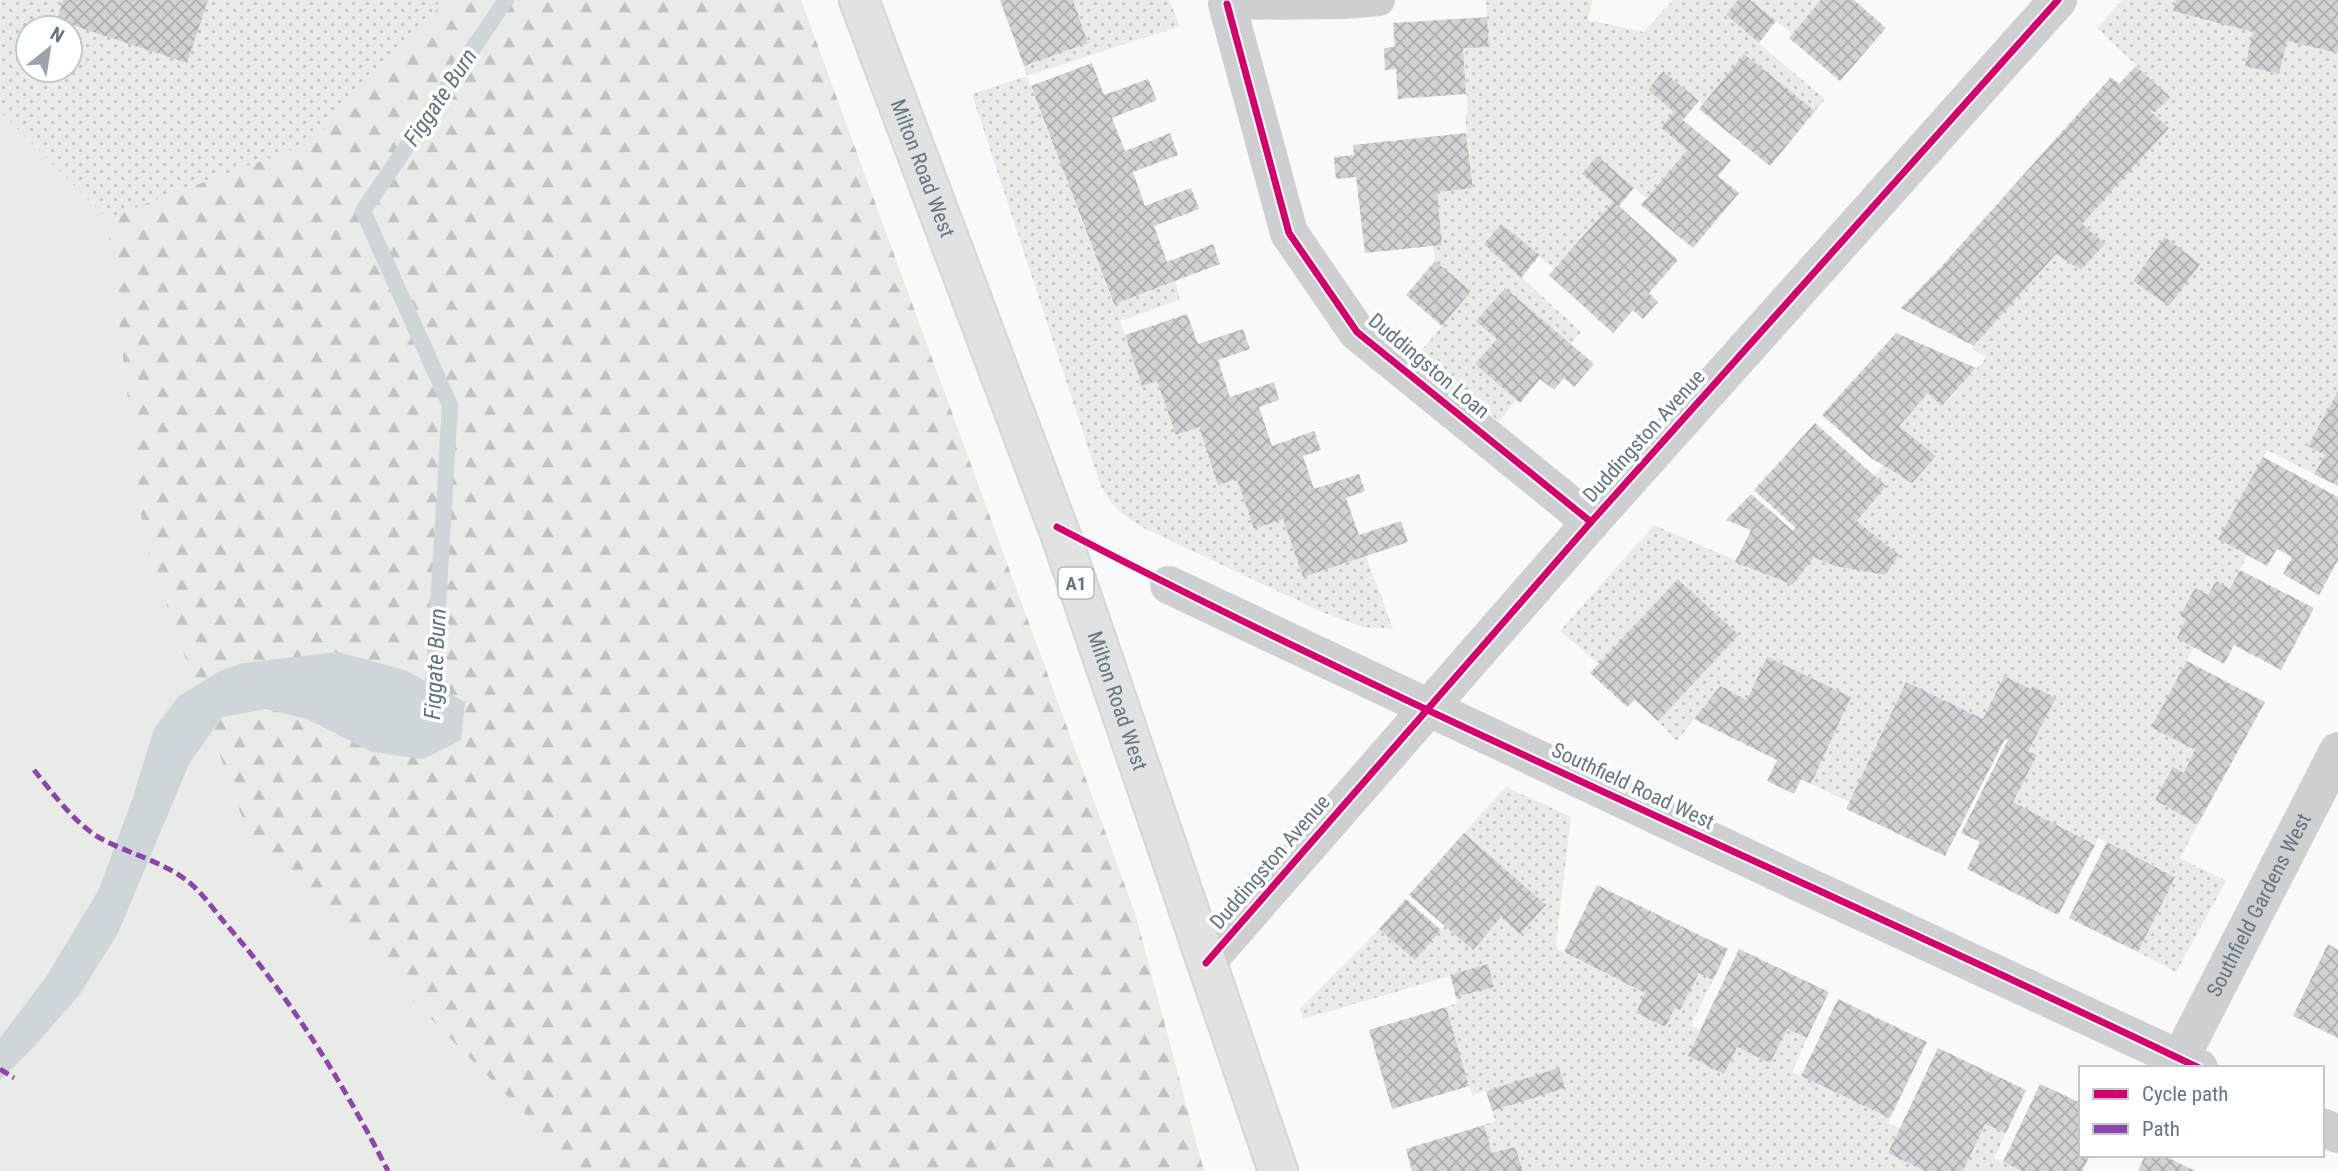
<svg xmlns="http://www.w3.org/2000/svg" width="2338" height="1171" font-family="'Roboto Condensed',sans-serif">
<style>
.grass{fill:#e8ebe6}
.forest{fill:url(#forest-firs)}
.garden{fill:url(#garden-dots);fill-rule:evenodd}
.water{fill:#ced6d9}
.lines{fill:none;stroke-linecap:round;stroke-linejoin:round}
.stream{stroke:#ced6d9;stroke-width:16}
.building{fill:url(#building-cross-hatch)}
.primary-casing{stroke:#d5d6d7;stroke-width:42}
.service{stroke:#cecfd0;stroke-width:32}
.minor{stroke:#cecfd0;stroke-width:38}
.primary{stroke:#e1e2e2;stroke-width:38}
.quiet{stroke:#8e44ad;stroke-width:5;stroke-dasharray:10 5;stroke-linecap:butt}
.cycleway-casing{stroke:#fff;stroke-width:11}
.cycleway{stroke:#d6006c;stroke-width:7}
.labels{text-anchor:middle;stroke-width:7;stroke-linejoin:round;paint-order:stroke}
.shield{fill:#fff;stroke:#939fa8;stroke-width:2}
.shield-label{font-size:19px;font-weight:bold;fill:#657683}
.street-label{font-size:21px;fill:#657683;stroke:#fff}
.water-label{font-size:23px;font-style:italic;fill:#60757c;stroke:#fff}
</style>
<defs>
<pattern id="forest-firs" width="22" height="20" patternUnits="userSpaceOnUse" patternTransform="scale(1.75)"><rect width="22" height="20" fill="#e8ebe6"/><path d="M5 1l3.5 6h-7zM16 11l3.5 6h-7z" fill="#c0c3c0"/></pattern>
<pattern id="garden-dots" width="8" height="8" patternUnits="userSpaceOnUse" patternTransform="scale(1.75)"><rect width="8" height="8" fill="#e8ebe6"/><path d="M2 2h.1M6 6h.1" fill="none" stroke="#c0c3c0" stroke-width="1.8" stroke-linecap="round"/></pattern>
<pattern id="building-cross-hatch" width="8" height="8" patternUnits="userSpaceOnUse" patternTransform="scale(1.75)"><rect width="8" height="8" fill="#d0d2d3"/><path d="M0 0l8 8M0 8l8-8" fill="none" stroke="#acafb1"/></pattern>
</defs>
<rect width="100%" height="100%" fill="#f9f9f9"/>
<path class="grass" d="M0 111 107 218 144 541 576 1171H0Z"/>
<path class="forest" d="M439 0H801L1135 913 1204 1171H576L559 1148 248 834 144 541 107 218 312 142 434 16Z"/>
<g class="garden">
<path d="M0 0H63L57 20 208 0H439L434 16 312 142 107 218 0 111ZM28 28H70V70H28Z"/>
<path d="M1073 0H1169L1180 26 1027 76 1113 304 1175 280 1180 300 1120 321 1142 385 1157 381 1176 435 1199 427 1218 485 1237 479 1254 529 1283 519 1303 577 1366 556 1393 629 1363 627 1324 613 1144 528C1122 515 1112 508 1100 484L972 94 1027 76 1024 66 1088 43Z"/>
<path d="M1486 0H1592L1588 20 1644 32 1673 0H1738L1726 16 1825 99 1815 111 1744 54 1703 104 1663 71 1648 90 1674 112 1661 129 1687 150 1646 198 1597 157 1582 175 1613 202 1554 269 1501 224 1485 244 1581 332 1570 344 1504 288 1477 321 1497 339 1475 364 1516 400 1499 421 1417 356 1471 291 1435 261 1433 246 1442 245 1437 192 1473 187 1465 114 1468 113 1463 48 1489 47Z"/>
<path d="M1750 0H1821L1792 34Z"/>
<path d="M2122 0H2176L2253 32 2245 66 2279 74 2287 41 2338 53V391L2308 446 2325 455 2314 474 2267 450 2218 539 2247 556 2230 589 2216 581 2208 595 2196 589 2181 616 2186 619 2177 638 2194 647 2152 727 2195 750 2184 773 2198 824 2180 858 2226 881 2176 972 2138 952 2175 876 2098 838 2095 845 2013 802 2036 755 2028 751 2055 697 2034 686 2031 689 2004 676 1983 719 1906 682 1849 802 1811 784 1851 697 1767 658 1747 700 1719 686 1677 741 1658 721 1739 635 1679 579 1599 664 1560 631 1654 525 1793 585 1814 557 1834 566 1887 575 1899 555 1857 521 1886 486 1874 475 1883 466 1912 483 1936 456 1899 426 1928 393 1943 406 1987 357 1972 349 2056 254 2082 270 2104 244 2082 224 2169 128 2149 110 2156 112 2170 97 2097 28ZM2165 237 2200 264 2169 306 2134 281Z"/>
<path d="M1506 787 1571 817 1556 943 1558 950 1645 993 1636 1014 1665 1027 1675 1008 1680 1010 1699 973 1713 980 1691 1025 1700 1030 1688 1056 1724 1074 1737 1047 1770 1063 1787 1029 1807 1038 1792 1072 1890 1118 1889 1123 1900 1128 1888 1153 1925 1171H1523L1515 1147 1492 1153 1484 1125 1495 1121 1492 1111 1565 1088 1559 1069 1472 1095 1446 1007 1457 1003 1456 997 1494 987 1488 965 1303 1019 1300 1009 1379 929 1415 960 1445 926 1472 950 1501 917 1521 933 1545 905 1464 833Z"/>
<path d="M1985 1124 2006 1133 1994 1158 2022 1171H1963Z"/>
</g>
<path class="water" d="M338 652 405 670 465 702 461 740 423 759 372 752 307 719 266 709 222 717 189 764 118 933 80 994 31 1050 0 1080V1038L46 977 99 889 133 797 154 729 178 697 218 672 243 663Z"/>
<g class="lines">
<path class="stream" d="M432 706 450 405 363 211 506 0"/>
</g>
<g class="building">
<path d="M63 0H208L187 63 57 20Z"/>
<path d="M1000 0H1073L1088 43 1024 66Z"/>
<path d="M1738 0H1750L1776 21 1759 43 1726 15Z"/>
<path d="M1821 0H1854L1886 28 1840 81 1789 38Z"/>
<path d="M2176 0H2338V53L2287 41 2279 74 2245 66 2253 32 2173 11Z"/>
<path d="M1487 17 1489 47 1463 48 1466 94 1398 99 1396 69 1385 70 1384 48 1395 47 1393 23Z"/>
<path d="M1744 54 1815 111 1770 166 1699 109Z"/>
<path d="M1092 63 1104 95 1148 79 1157 100 1112 118 1125 151 1170 133 1178 155 1133 172 1145 206 1191 188 1199 209 1154 226 1167 262 1213 244 1220 264 1114 304 1031 86Z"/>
<path d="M2136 66 2170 97 2155 112 2149 110 2169 128 2082 224 2105 244 2081 270 2056 254 1974 346 1901 308 1941 267 2111 77 2119 84Z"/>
<path d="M1663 71 1699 101 1683 120 1731 160 1718 176 1739 193 1693 248 1641 205 1687 150 1661 128 1674 112 1648 90Z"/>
<path d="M1466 133 1473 188 1437 192 1442 245 1365 253 1356 177 1336 179 1334 157 1354 155 1353 145Z"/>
<path d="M1597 156 1634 188 1619 206 1678 260 1649 293 1658 302 1643 319 1633 310 1613 333 1549 275 1613 202 1582 174Z"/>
<path d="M1501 224 1540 255 1521 278 1484 244Z"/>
<path d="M2165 237 2200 264 2169 306 2133 281Z"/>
<path d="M1435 261 1471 291 1442 326 1406 295Z"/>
<path d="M1505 288 1594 364 1574 387 1564 378 1554 390 1540 379 1520 403 1475 364 1497 339 1476 321Z"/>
<path d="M1187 314 1198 344 1243 329 1250 349 1218 360 1230 397 1274 382 1279 400 1259 407 1272 446 1314 431 1321 450 1303 456 1314 489 1359 474 1365 491 1346 498 1359 535 1401 521 1408 542 1303 577 1283 519 1254 529 1237 479 1218 485 1199 427 1176 435 1157 381 1142 386 1125 335Z"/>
<path d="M1896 333 1976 368 1942 406 1928 393 1899 426 1936 456 1912 483 1871 458 1822 415Z"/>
<path d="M2338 391V486L2314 474 2325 455 2308 446Z"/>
<path d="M1815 423 1886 486 1857 521 1899 555 1886 575 1834 566 1814 557 1793 585 1735 562 1751 530 1726 520 1751 494 1793 531 1796 528 1754 490Z"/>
<path d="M2263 457 2338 497V560L2319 595 2283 574 2292 557 2277 549 2267 566 2218 539Z"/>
<path d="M2240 570 2314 608 2281 670 2234 645 2224 664 2177 638 2186 619 2180 616 2195 588 2208 595 2216 581 2230 589Z"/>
<path d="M1678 579 1739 635 1658 721 1635 700 1627 707 1590 673Z"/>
<path d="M1767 657 1851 697 1811 784 1801 779 1794 794 1767 781 1777 760 1694 719 1720 686 1747 700Z"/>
<path d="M2187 661 2265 702 2198 824 2155 800 2173 767 2184 773 2195 750 2151 727Z"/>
<path d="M2004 676 2031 689 2033 686 2056 698 2028 751 2037 755 2013 802 2095 845 2058 915 1967 869 1980 842 1961 833 2008 740 2005 739 1945 856 1846 809 1906 682 1983 719Z"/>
<path d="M1464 833 1546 905 1520 934 1501 917 1473 950 1409 895Z"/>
<path d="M2107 842 2175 877 2138 952 2069 918Z"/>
<path d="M1597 885 1728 949 1713 980 1699 973 1680 1010 1675 1008 1665 1027 1636 1013 1645 993 1564 952Z"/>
<path d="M1406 899 1441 930 1415 960 1379 929Z"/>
<path d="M2328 944 2338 950V1038L2293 1016Z"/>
<path d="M1739 949 1829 992 1807 1038 1787 1029 1770 1063 1737 1047 1724 1074 1688 1056Z"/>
<path d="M1488 964 1494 987 1456 997 1450 975Z"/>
<path d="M1838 999 1927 1042 1890 1118 1801 1076Z"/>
<path d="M1446 1007 1469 1086 1392 1109 1369 1030Z"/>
<path d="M1938 1048 2026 1090 2006 1133 1985 1124 1963 1171H1925L1888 1153Z"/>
<path d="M1559 1068 1565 1088 1492 1111 1486 1091Z"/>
<path d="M2040 1084 2081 1103V1155H2090L2082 1171H2022L2003 1162Z"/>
<path d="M1484 1125 1492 1153 1515 1147 1523 1171H1412L1406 1149Z"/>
<path d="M2145 1155H2163L2195 1171H2138Z"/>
</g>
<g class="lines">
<g class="primary-casing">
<g id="primary">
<path id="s2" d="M859 0 1061 536 1278 1171"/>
</g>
</g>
<path class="service" d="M1227 4 1344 3 1379 0"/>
<g class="minor">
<path d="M1227 4 1289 233 1357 332 1591 522"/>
<path d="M1169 585 1798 882 2199 1068"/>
<path d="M1206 963 1591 522 2058 0"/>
<path id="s1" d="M2180 1059 2338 751"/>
<path d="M2322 1127 2338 1134"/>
</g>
<use href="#primary" class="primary"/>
<g class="quiet">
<path d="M34 770C52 792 75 824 100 838 129 854 165 862 190 883 203 894 214 910 225 923 291 998 343 1083 388 1171"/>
<path d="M0 1069 14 1078"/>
</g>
<g class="cycleway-casing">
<g id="cycleway">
<path d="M1227 4 1289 233 1357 332 1591 522"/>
<path d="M1057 527C1430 722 1819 885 2199 1068"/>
<path d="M1206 963 1591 522 2058 0"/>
</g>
</g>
<use href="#cycleway" class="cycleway"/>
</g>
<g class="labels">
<rect class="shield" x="1058.5" y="567.5" width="35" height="31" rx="5"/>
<g class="shield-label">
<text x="1076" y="590">A1</text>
</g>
<g class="street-label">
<text dy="7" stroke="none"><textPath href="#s2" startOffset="180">Milton Road West</textPath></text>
<text transform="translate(1429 366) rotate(40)" y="7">Duddingston Loan</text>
<text transform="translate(1644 436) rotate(-48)" y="7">Duddingston Avenue</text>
<text dy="7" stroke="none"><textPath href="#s2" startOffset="747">Milton Road West</textPath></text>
<text transform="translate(1633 786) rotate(25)" y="7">Southfield Road West</text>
<text transform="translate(1270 862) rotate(-49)" y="7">Duddingston Avenue</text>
<text dy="7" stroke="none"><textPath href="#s1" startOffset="173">Southfield Gardens West</textPath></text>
</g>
<g class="water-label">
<text transform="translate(440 97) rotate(-56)" y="8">Figgate Burn</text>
<text transform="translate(435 664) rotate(-87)" y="8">Figgate Burn</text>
</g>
</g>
<rect x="2079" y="1066" width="245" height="91" fill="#ffffff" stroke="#c1c8cd" stroke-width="2"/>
<rect x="2093" y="1089" width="35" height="10" fill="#d6006c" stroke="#c1c8cd" stroke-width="2"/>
<text x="2142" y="1101" font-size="21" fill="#657683">Cycle path</text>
<rect x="2093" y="1124" width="35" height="10" fill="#8e44ad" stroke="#c1c8cd" stroke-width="2"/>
<text x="2142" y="1136" font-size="21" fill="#657683">Path</text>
<g transform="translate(49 49) rotate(30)"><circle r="33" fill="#ffffff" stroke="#c1c8cd" stroke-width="2"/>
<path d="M0-5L12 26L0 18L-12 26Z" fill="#99a4ac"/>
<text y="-10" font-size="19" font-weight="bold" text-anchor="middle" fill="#657683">N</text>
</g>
</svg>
